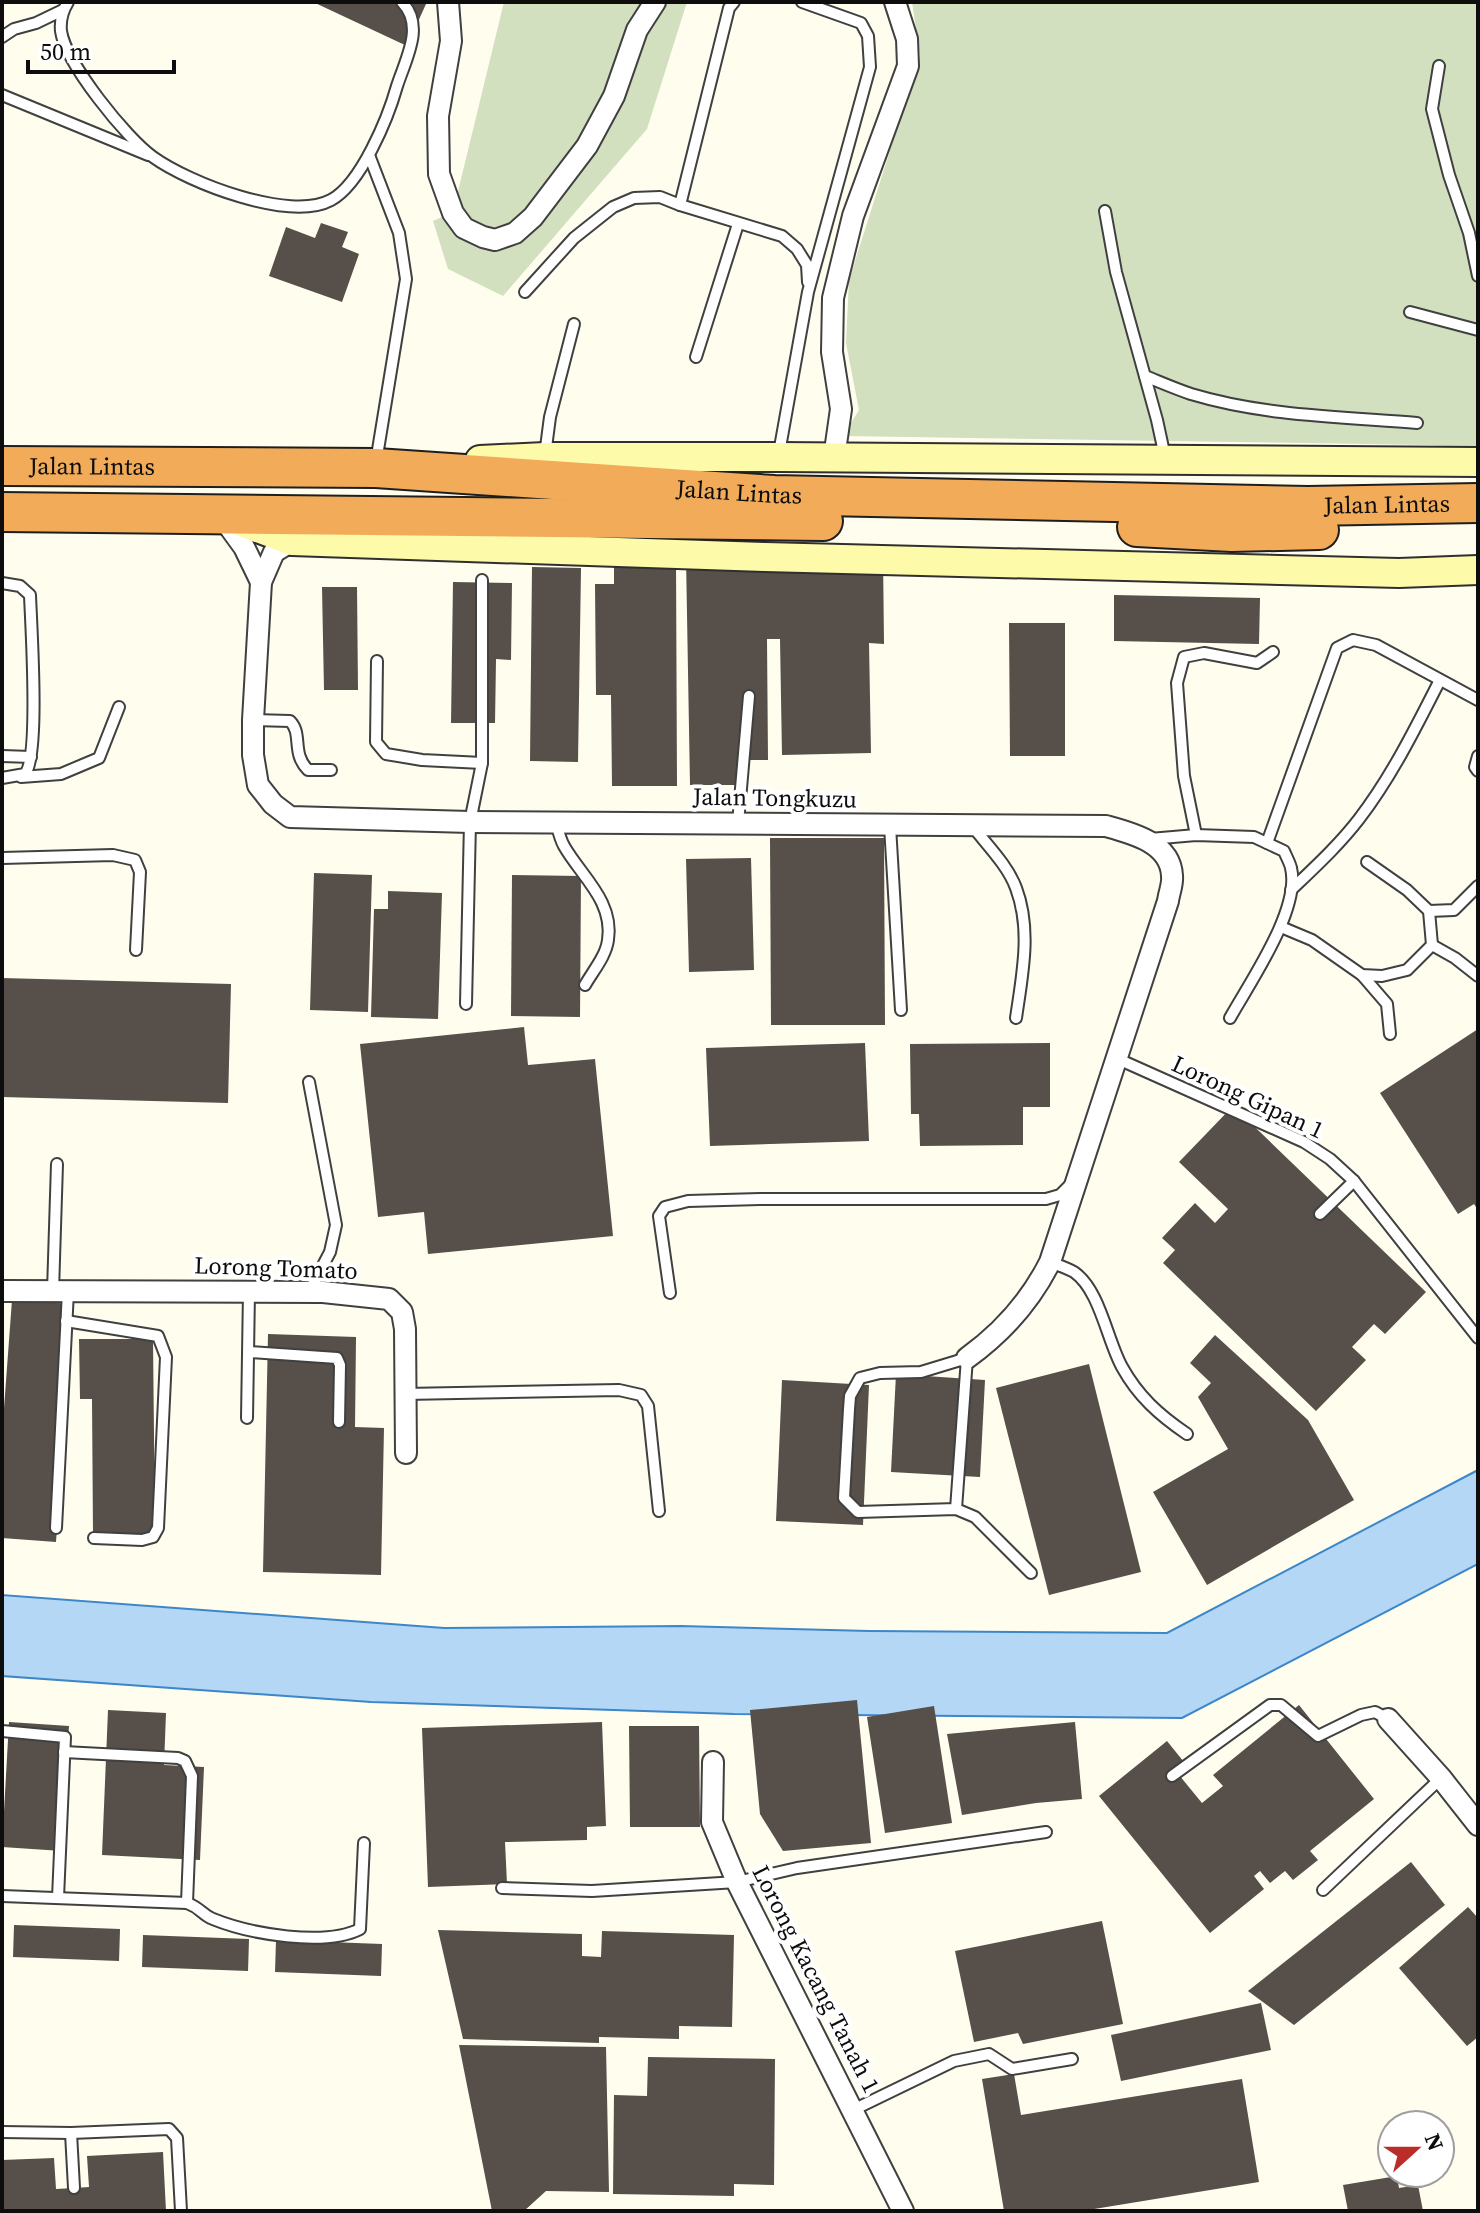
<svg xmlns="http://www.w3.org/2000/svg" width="1480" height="2213" font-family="'Source Serif 4',serif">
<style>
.cemetery{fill:#d3e0c0}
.water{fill:#b4d7f5;stroke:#3c86ca;stroke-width:2}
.building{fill:#564f4a}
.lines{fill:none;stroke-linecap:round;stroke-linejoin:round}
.lane-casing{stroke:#404040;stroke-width:14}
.street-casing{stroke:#404040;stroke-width:24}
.secondary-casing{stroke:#2f2f2f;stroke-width:32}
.highway-casing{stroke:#1e1e1e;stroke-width:42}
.lane{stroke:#fff;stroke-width:10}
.street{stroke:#fff;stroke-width:20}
.secondary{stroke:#fdfaaa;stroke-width:28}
.highway{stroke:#f1ab59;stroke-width:38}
.labels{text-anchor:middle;stroke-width:8;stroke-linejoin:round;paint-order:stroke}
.street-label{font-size:24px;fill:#0d0d0d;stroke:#fff}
</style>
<rect width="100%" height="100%" fill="#fffdee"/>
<g class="cemetery">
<path d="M504 2H687L647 129 503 296 448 269 433 221 453 212Z"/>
<path d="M912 2H1478V448L1429 445 843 436 859 410 846 343 849 280 920 56Z"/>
</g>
<path class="water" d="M1478 1470V1564L1182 1718 734 1714 371 1702 2 1676V1595L444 1628 681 1626 869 1631 1167 1633Z"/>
<g class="building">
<path d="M313 2H422L426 4 407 46Z"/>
<path d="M321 223 348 232 342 247 359 254 342 302 269 276 286 227 315 238Z"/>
<path d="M883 555 884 644 869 643 871 753 782 755 780 639H767L768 760H745V785H690L686 557Z"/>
<path d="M614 560H676L677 786H612L611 695H596L595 584H614Z"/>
<path d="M532 567 581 568 578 762 530 761Z"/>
<path d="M453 582 512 583 511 660 496 659 495 723H451Z"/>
<path d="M322 587H357L358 690H324Z"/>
<path d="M1114 595 1260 598 1259 644 1114 641Z"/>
<path d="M1009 623H1065V756H1010Z"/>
<path d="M770 838H884L885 1025H771Z"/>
<path d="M751 858 754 970 689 972 686 859Z"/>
<path d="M314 873 372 875 368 1012 310 1010Z"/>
<path d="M512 875 581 876 580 1017 511 1016Z"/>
<path d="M388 891 442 893 438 1019 371 1017 374 909H388Z"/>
<path d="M2 978 231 984 228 1103 2 1097Z"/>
<path d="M524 1027 528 1065 595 1059 613 1236 428 1254 424 1212 378 1217 360 1044Z"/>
<path d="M1478 1029V1210L1474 1204 1458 1214 1380 1093Z"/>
<path d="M865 1043 869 1141 710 1146 706 1048Z"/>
<path d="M1050 1043V1107H1023V1145L920 1146 919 1114H911L910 1044Z"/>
<path d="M1233 1106 1426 1292 1385 1334 1374 1324 1352 1347 1366 1360 1316 1411 1163 1263 1175 1250 1162 1238 1195 1203 1215 1223 1228 1209 1179 1162Z"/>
<path d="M12 1300 73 1304 56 1542 2 1538V1408H4Z"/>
<path d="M268 1334 356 1337 355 1427 384 1428 381 1575 263 1572Z"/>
<path d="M1215 1335 1308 1420 1354 1500 1207 1585 1153 1492 1228 1449 1198 1397 1211 1383 1190 1363Z"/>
<path d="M79 1339H153L155 1533H93L92 1399H80Z"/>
<path d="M1089 1364 1141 1572 1049 1595 996 1388Z"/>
<path d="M896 1374 985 1380 980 1477 891 1472Z"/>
<path d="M782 1380 869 1385 863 1525 776 1521Z"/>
<path d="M857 1700 871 1843 783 1851 760 1814 750 1710Z"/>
<path d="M1299 1705 1374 1799 1310 1851 1318 1860 1293 1880 1285 1871 1270 1883 1260 1871 1254 1876 1264 1889 1210 1933 1099 1796 1167 1741 1188 1767 1179 1775 1202 1803 1223 1786 1213 1775Z"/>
<path d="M934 1706 952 1823 885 1833 867 1717Z"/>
<path d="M108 1710 166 1713 164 1765 204 1767 200 1860 102 1855Z"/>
<path d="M9 1722 69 1726 62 1851 2 1847Z"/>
<path d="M602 1722 606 1826 587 1827V1840L505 1842 507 1884 428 1887 422 1728Z"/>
<path d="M1075 1722 1082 1799 1036 1803 962 1815 947 1734Z"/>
<path d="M629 1726H699L700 1827H630Z"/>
<path d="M1411 1862 1445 1905 1294 2025 1248 1991Z"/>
<path d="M1468 1907 1478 1918V2037L1467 2046 1399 1968Z"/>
<path d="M1102 1921 1123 2024 1023 2044 1018 2033 974 2042 955 1951Z"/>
<path d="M14 1925 120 1929 119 1961 13 1957Z"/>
<path d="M438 1930 582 1934V1956L601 1957 602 1931 734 1935 732 2027 679 2026V2039L599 2037V2043L463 2039Z"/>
<path d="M143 1935 249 1939 248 1971 142 1967Z"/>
<path d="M276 1940 382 1944 381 1976 275 1972Z"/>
<path d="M1261 2003 1271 2050 1121 2081 1111 2035Z"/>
<path d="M459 2045 606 2047 609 2192 546 2191 524 2211H492Z"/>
<path d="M648 2057 775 2059 774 2185 734 2184V2196L613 2194 614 2095 647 2096Z"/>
<path d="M1014 2074 1021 2115 1242 2079 1259 2182 1082 2211H1004L982 2079Z"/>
<path d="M163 2152 166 2211H2V2160L54 2158 56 2189 74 2188 89 2187 87 2156Z"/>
<path d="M1397 2176 1399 2188 1418 2185 1423 2211H1348L1343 2185Z"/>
</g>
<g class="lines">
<g class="lane-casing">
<g id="lane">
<path d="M68 2C63 10 60 21 61 31 65 62 127 139 153 157 189 183 290 222 331 200 361 184 388 118 397 86 406 58 425 26 402 2"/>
<path d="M2 37 14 29 36 23 63 10"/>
<path d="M1439 66 1432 109 1449 175 1469 233 1478 276"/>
<path d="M2 95 148 155"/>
<path d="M369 155 399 233 406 279 376 462"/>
<path d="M680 205 729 8 734 2"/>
<path d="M1105 211 1116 272 1157 420 1165 457"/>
<path d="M525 292 574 238 613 207 634 198 660 197 680 205 782 236 797 249 807 265 808 282"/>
<path d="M1410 312 1478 330"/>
<path d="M696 357 738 224"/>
<path d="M1145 376C1160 382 1176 389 1191 394 1264 416 1342 417 1417 423"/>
<path d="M779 453 808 292 870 67 868 36 861 23 802 2"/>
<path d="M545 455 550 417 574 324"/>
<path d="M2 583 20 586 30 595C31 625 40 756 25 774L2 778"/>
<path d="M377 661 376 742 386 754 422 760 482 763"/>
<path d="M253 720 290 721C303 734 291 753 308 770H331"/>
<path d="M2 756 31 757"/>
<path d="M1478 756 1475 767 1478 771"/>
<path d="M21 777 61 774 99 758 119 707"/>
<path d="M556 822C558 830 560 839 564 846 581 876 614 901 608 940 606 956 593 971 585 985"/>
<path d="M738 823 749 696"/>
<path d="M890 826 901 1010"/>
<path d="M973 827C988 846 1008 866 1016 888 1032 930 1022 976 1016 1018"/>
<path d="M1196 835 1184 776 1177 683 1184 657 1204 653 1257 663 1273 652"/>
<path d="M1150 839 1196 835 1254 837 1284 851C1286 856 1290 863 1291 868 1301 909 1250 982 1230 1018"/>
<path d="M1267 843 1337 648 1353 640 1376 645 1478 700"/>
<path d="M2 858 113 855 135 860 140 872 136 950"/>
<path d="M1291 890C1315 867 1339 845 1359 819 1392 776 1416 727 1440 680"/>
<path d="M1429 911 1454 910 1478 886"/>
<path d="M1281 927 1312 940 1362 975 1382 976 1407 970 1432 945 1429 911 1407 890 1367 862"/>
<path d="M1432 945 1455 958 1478 976"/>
<path d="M1362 975 1387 1004 1390 1034"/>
<path d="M466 1004 470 822 482 763V580"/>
<path d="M1118 1059 1304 1142 1330 1159 1354 1181 1478 1338"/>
<path d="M1320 1214 1354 1181"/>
<path d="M1050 1262C1058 1265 1067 1268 1074 1272 1100 1290 1107 1340 1122 1367 1138 1396 1159 1415 1187 1434"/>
<path d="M53 1291 57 1164"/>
<path d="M309 1292 330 1252 336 1225 309 1082"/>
<path d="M670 1293 659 1216 665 1207 688 1201 760 1199H1046L1060 1195 1070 1185"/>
<path d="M66 1321 158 1336 166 1357 158 1528 153 1537 142 1540 94 1538"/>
<path d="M250 1352 337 1358 340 1365 339 1422"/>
<path d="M405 1394 619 1390 641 1395 648 1406 659 1511"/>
<path d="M247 1418 249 1291"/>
<path d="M956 1509 967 1358 921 1372 880 1373 860 1378 850 1396 849 1409 844 1498 858 1512 956 1509 975 1517 1031 1573"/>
<path d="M56 1528 68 1291"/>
<path d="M2 1731 65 1737 58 1898"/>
<path d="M64 1752 178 1758 185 1761 192 1776 187 1903"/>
<path d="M1172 1776 1270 1705H1281L1318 1736 1361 1715 1375 1712 1388 1719"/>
<path d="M502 1888 592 1891 737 1882 797 1868 1046 1832"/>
<path d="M1323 1890 1441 1778"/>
<path d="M2 1896 187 1903C201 1908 202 1915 213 1919 250 1934 325 1947 360 1929L364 1843"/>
<path d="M853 2110 954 2061 989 2054 1012 2069 1072 2059"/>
<path d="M2 2132 71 2133 169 2129 177 2138 181 2211"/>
<path d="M71 2133 74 2188"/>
</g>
</g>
<g class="street-casing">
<g id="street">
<path d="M448 2 451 41 438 116 439 174 453 213 464 228 483 237 495 240 515 233 533 217 587 146 614 96 637 30 655 2"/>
<path d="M834 458 841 409 832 352 833 298 853 216 908 66 907 39 895 2"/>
<path d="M220 514 244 547 261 582"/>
<path d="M292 541 274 552 261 582 253 720V755L258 785 273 804 290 817 470 822 1106 826C1132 833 1171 843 1172 876 1173 884 1169 893 1168 901L1050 1262C1030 1302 1003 1332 967 1358"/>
<path d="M2 1291 323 1292 389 1299 402 1312 405 1329 406 1453"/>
<path d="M1388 1719 1441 1778 1478 1825"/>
<path d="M713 1762 712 1822 737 1882 903 2211"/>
</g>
</g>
<g class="secondary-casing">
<g id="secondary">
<path d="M480 460 545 457H778L1478 462"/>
<path d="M239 521 292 541 765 557 1399 573 1478 570"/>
</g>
</g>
<g class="highway-casing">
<g id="highway">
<path id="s1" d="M2 466 376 468 774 495 1308 506 1478 503"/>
<path d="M2 512 823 521"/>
<path d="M1137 527 1232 532 1319 530"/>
</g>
</g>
<use href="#lane" class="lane"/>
<use href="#street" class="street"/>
<use href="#secondary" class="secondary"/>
<use href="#highway" class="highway"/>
</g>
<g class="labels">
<g class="street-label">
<text dy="8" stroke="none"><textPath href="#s1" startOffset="90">Jalan Lintas</textPath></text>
<text dy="8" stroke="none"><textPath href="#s1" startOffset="738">Jalan Lintas</textPath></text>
<text dy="8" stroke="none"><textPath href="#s1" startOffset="1386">Jalan Lintas</textPath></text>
<text transform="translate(775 798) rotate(1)" y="8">Jalan Tongkuzu</text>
<text transform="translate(1248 1097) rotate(25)" y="8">Lorong Gipan 1</text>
<text transform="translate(276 1268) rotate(2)" y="8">Lorong Tomato</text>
<text transform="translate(816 1979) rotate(63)" y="8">Lorong Kacang Tanah 1</text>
</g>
</g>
<rect width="1480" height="2213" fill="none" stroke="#0d0d0d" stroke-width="8"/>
<g transform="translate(1416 2149) rotate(69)"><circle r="38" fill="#ffffff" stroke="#9e9e9e" stroke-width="2"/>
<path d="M0-6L14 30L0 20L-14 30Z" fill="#ba2d28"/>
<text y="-12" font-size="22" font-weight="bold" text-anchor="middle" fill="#0d0d0d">N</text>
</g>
<path d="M28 60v12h146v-12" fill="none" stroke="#0d0d0d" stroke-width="4"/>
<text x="40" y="60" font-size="24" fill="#0d0d0d" stroke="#ffffff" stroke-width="6" paint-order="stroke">50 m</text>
</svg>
